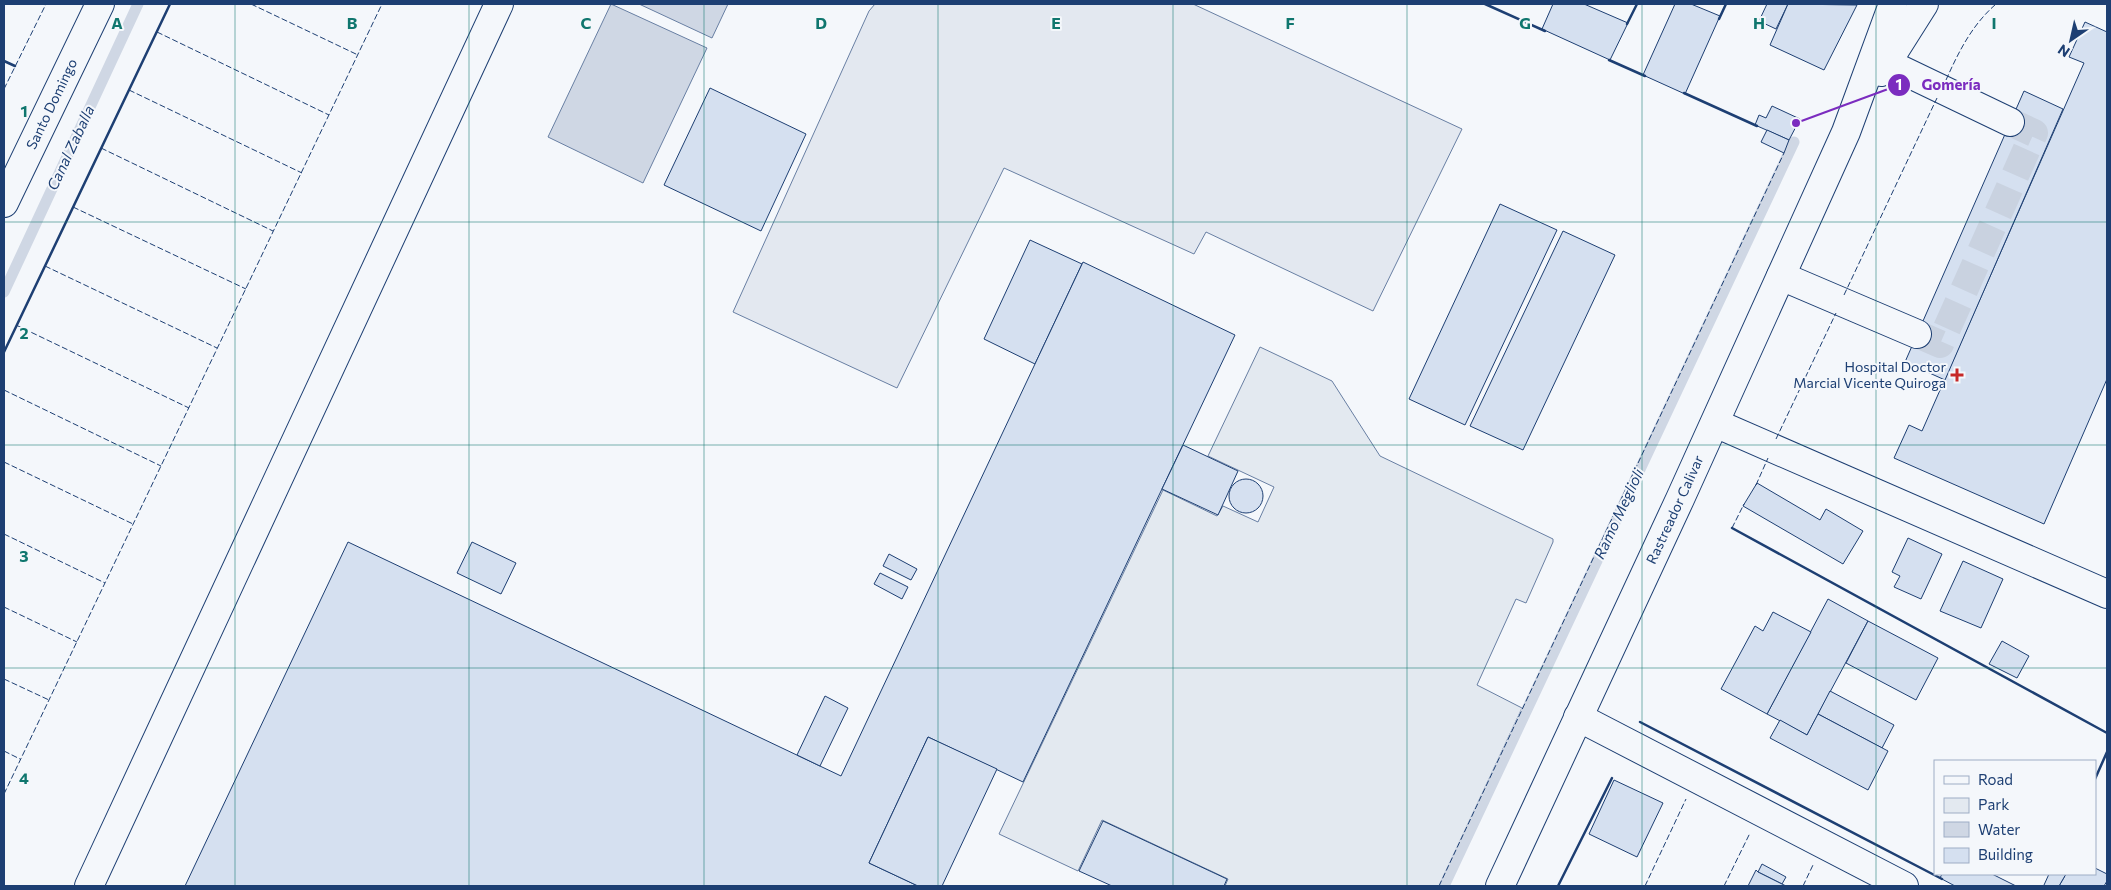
<svg xmlns="http://www.w3.org/2000/svg" width="2111" height="890" font-family="Commissioner,sans-serif">
<style>
.green{fill:#e3e9f0;stroke:#687fa3}
.parking{fill:#e3e8f0;stroke:#687fa3}
.water{fill:#cfd7e4;stroke:#687fa3}
.lines{fill:none;stroke-linecap:round;stroke-linejoin:round}
.stream{stroke:#cfd7e4;stroke-width:11}
.building{fill:#d5e0f0;stroke:#1d3f73}
.minor-tunnel{stroke:#c9d2e0;stroke-width:28;stroke-dasharray:28 14;stroke-linecap:butt}
.minor-casing{stroke:#1d3f73;stroke-width:30}
.major-casing{stroke:#1d3f73;stroke-width:30}
.minor{stroke:#f4f7fb;stroke-width:28}
.major{stroke:#f4f7fb;stroke-width:28}
.fence{stroke:#1d3f73;stroke-width:1;stroke-dasharray:6 2.5;stroke-linecap:butt}
.wall{stroke:#1d3f73;stroke-width:2.5}
.grid{fill:none;stroke:#0f766e;stroke-width:1;stroke-opacity:0.55}
.poi-dot{fill:#c62828;stroke:#f4f7fb;stroke-width:2}
.labels{text-anchor:middle;stroke-width:4;stroke-linejoin:round;paint-order:stroke}
.street-label{font-size:14px;fill:#1d3f73;stroke:#f4f7fb}
.poi-label{font-size:14px;fill:#1d3f73;stroke:#f4f7fb;text-anchor:end}
.water-label{font-size:15px;font-style:italic;fill:#1d3f73;stroke:#f4f7fb}
.grid-label{font-size:16px;text-anchor:middle;font-weight:bold;fill:#0f766e;stroke:#f4f7fb;stroke-width:4;stroke-linejoin:round;paint-order:stroke}
.leader{fill:none;stroke:#7b2cbf;stroke-width:2}
.callout-dot{fill:#7b2cbf;stroke:#f4f7fb;stroke-width:2}
.mark-label{font-size:15px;text-anchor:middle;font-weight:bold;fill:#fff}
.callout-label{font-size:15px;text-anchor:middle;font-weight:bold;fill:#7b2cbf;stroke:#f4f7fb;stroke-width:4;stroke-linejoin:round;paint-order:stroke}
</style>
<rect width="100%" height="100%" fill="#f4f7fb"/>
<path class="green" d="M1260 347 1332 381 1380 456 1553 539V542L1526 603 1516 599 1477 685 1522 708 1439 886H1225L1228 879 1102 820 1078 871 999 834 1163 490 1217 516 1223 506 1258 522 1274 487 1208 456Z"/>
<path class="parking" d="M875 4H1193L1462 129 1373 311 1206 232 1194 254 1004 168 897 388 733 312 869 11Z"/>
<g class="water">
<path d="M611 4 707 48 643 183 548 137Z"/>
<path d="M639 4H728L712 38Z"/>
</g>
<g class="lines">
<g class="stream">
<path d="M4 292 138 4"/>
<path d="M1444 886 1794 142"/>
</g>
</g>
<g class="building">
<path d="M1553 4H1584L1628 23 1610 60 1542 29Z"/>
<path d="M1675 4H1691L1720 16 1685 94 1643 75Z"/>
<path d="M1767 4H1788L1776 29 1759 21Z"/>
<path d="M1788 4 1857 5 1824 70 1770 45Z"/>
<path d="M2085 22 2107 32V379L2044 524 1894 458 1909 425 1922 431 2084 63 2069 57Z"/>
<path d="M710 88 806 134 761 231 664 185Z"/>
<path d="M2024 91 2063 109 1945 380 1905 362Z"/>
<path d="M1772 106 1800 119 1789 140 1755 125 1759 115 1766 118Z"/>
<path d="M1767 130 1789 140 1784 153 1761 142Z"/>
<path d="M1500 204 1557 230 1465 425 1409 399Z"/>
<path d="M1563 231 1615 255 1523 450 1470 426Z"/>
<path d="M1030 240 1082 264 1035 364 984 339Z"/>
<path d="M1083 262 1235 335 1023 782 928 737 869 863 918 886H185L348 542 841 776Z"/>
<path d="M1183 445 1238 471 1218 515 1162 489Z"/>
<circle cx="1246" cy="496" r="17"/>
<path d="M1757 483 1820 520 1826 509 1863 531 1843 564 1743 506Z"/>
<path d="M1908 538 1942 554 1921 599 1894 587 1900 576 1892 572Z"/>
<path d="M472 542 516 563 501 594 457 573Z"/>
<path d="M889 554 917 569 911 580 883 566Z"/>
<path d="M1963 561 2003 579 1981 628 1940 611Z"/>
<path d="M880 573 908 587 902 599 874 584Z"/>
<path d="M1828 599 1868 621 1807 735 1767 714Z"/>
<path d="M1773 612 1811 632 1767 714 1721 689 1755 626 1763 631Z"/>
<path d="M1868 621 1938 658 1916 700 1846 663Z"/>
<path d="M2002 641 2029 656 2017 678 1989 664Z"/>
<path d="M1830 691 1894 725 1882 748 1818 714Z"/>
<path d="M825 696 848 708 820 766 797 755Z"/>
<path d="M1818 714 1888 751 1868 790 1770 738 1780 720 1807 735Z"/>
<path d="M928 737 997 769 942 886H918L869 863Z"/>
<path d="M1614 780 1663 803 1637 857 1589 834Z"/>
<path d="M1103 821 1227 879 1224 886H1112L1079 871Z"/>
<path d="M1762 864 1786 877 1782 884 1758 872Z"/>
<path d="M2095 868 2107 874V881L2104 886H2059L2066 874H2095Z"/>
<path d="M1756 870 1758 872 1786 886H1748Z"/>
<path d="M1942 874H1992L2016 886H1955L1940 878Z"/>
<path d="M2049 874H2066L2059 886H2045L2044 885Z"/>
</g>
<g class="lines">
<path class="minor-tunnel" d="M1917 334 1940 344 2034 133 2010 122"/>
<g class="minor-casing">
<g id="minor">
<path d="M1887 63 2010 122"/>
<path id="s1" d="M4 203 100 4"/>
<path d="M1781 276 1917 334"/>
<path d="M1715 423 2107 594"/>
<path d="M1578 717 1904 886"/>
<path d="M89 886 499 4"/>
</g>
</g>
<g class="major-casing">
<g id="major">
<path d="M1881 72 1924 4"/>
<path id="s2" d="M1500 886 1680 499 1846 132 1893 4"/>
</g>
</g>
<use href="#minor" class="minor"/>
<use href="#major" class="major"/>
<g class="fence">
<path d="M251 4 358 55"/>
<path d="M157 32 329 115"/>
<path d="M1946 80C1959 51 1972 25 1996 4"/>
<path d="M4 89 46 4"/>
<path d="M129 90 302 173"/>
<path d="M101 148 273 231"/>
<path d="M73 207 246 289"/>
<path d="M45 266 217 348"/>
<path d="M1844 295 1937 98"/>
<path d="M16 325 189 408"/>
<path d="M4 390 161 466"/>
<path d="M1776 439 1836 313"/>
<path d="M4 462 133 524"/>
<path d="M1756 485 1768 458"/>
<path d="M1732 528 1744 504"/>
<path d="M4 534 105 583"/>
<path d="M4 607 77 642"/>
<path d="M4 679 49 700"/>
<path d="M4 751 20 759"/>
<path d="M4 794 382 4"/>
<path d="M1439 886 1784 153"/>
<path d="M1645 886 1686 799"/>
<path d="M1724 886 1750 833"/>
<path d="M1803 886 1813 865"/>
</g>
<g class="wall">
<path d="M1485 4 1545 31"/>
<path d="M1719 19 1726 4"/>
<path d="M1627 24 1637 4"/>
<path d="M1609 60 1645 76"/>
<path d="M4 61 15 66"/>
<path d="M1684 93 1757 126"/>
<path d="M4 352 170 4"/>
<path d="M1732 528 2107 733"/>
<path d="M1640 722 1942 879"/>
<path d="M2095 779 2107 752"/>
<path d="M1558 886 1612 778"/>
</g>
</g>
<path class="grid" d="M235 4V886M469 4V886M704 4V886M938 4V886M1173 4V886M1407 4V886M1642 4V886M1876 4V886M4 222H2107M4 445H2107M4 668H2107"/>
<path class="poi-dot" d="M1954.5 367.5h5v5h5v5h-5v5h-5v-5h-5v-5h5z"/>
<g class="labels">
<g class="street-label">
<text dy="5" stroke="none"><textPath href="#s1" startOffset="110">Santo Domingo</textPath></text>
<text dy="5" stroke="none"><textPath href="#s2" startOffset="415">Rastreador Calivar</textPath></text>
</g>
<g class="poi-label">
<text x="1946" y="372">Hospital Doctor<tspan x="1946" dy="16">Marcial Vicente Quiroga</tspan></text>
</g>
<g class="water-label">
<text transform="translate(71 148) rotate(-65)" y="5">Canal Zaballa</text>
<text transform="translate(1619 514) rotate(-65)" y="5">Ramo Meglioli</text>
</g>
</g>
<g class="grid-label">
<text x="117" y="29">A</text>
<text x="352" y="29">B</text>
<text x="586" y="29">C</text>
<text x="821" y="29">D</text>
<text x="1056" y="29">E</text>
<text x="1290" y="29">F</text>
<text x="1525" y="29">G</text>
<text x="1759" y="29">H</text>
<text x="1994" y="29">I</text>
<text x="24" y="117">1</text>
<text x="24" y="339">2</text>
<text x="24" y="562">3</text>
<text x="24" y="784">4</text>
</g>
<path class="leader" d="M1796 123L1899 85"/>
<g class="callout-dot">
<circle cx="1796" cy="123" r="5"/>
<circle cx="1899" cy="85" r="12"/>
</g>
<g class="mark-label">
<text x="1899" y="90">1</text>
</g>
<g class="callout-label">
<text x="1951" y="90">Gomería</text>
</g>
<rect width="2111" height="890" fill="none" stroke="#1d3f73" stroke-width="10"/>
<rect x="1934" y="760" width="162" height="115" fill="#f4f7fb" stroke="#9eadc5"/>
<rect x="1944" y="776" width="25" height="8" fill="#f4f7fb" stroke="#9eadc5"/>
<text x="1978" y="785" font-size="15" fill="#1d3f73">Road</text>
<rect x="1944" y="798" width="25" height="15" fill="#e3e9f0" stroke="#9eadc5"/>
<text x="1978" y="810" font-size="15" fill="#1d3f73">Park</text>
<rect x="1944" y="822" width="25" height="15" fill="#cfd7e4" stroke="#9eadc5"/>
<text x="1978" y="835" font-size="15" fill="#1d3f73">Water</text>
<rect x="1944" y="848" width="25" height="15" fill="#d5e0f0" stroke="#9eadc5"/>
<text x="1978" y="860" font-size="15" fill="#1d3f73">Building</text>
<g transform="translate(2071 40) rotate(214)" stroke="#f4f7fb" stroke-width="4" paint-order="stroke">
<path d="M0-4L9 19L0 12L-9 19Z" fill="#1d3f73"/>
<text y="-8" font-size="14" font-weight="bold" text-anchor="middle" fill="#1d3f73">N</text>
</g>
</svg>
